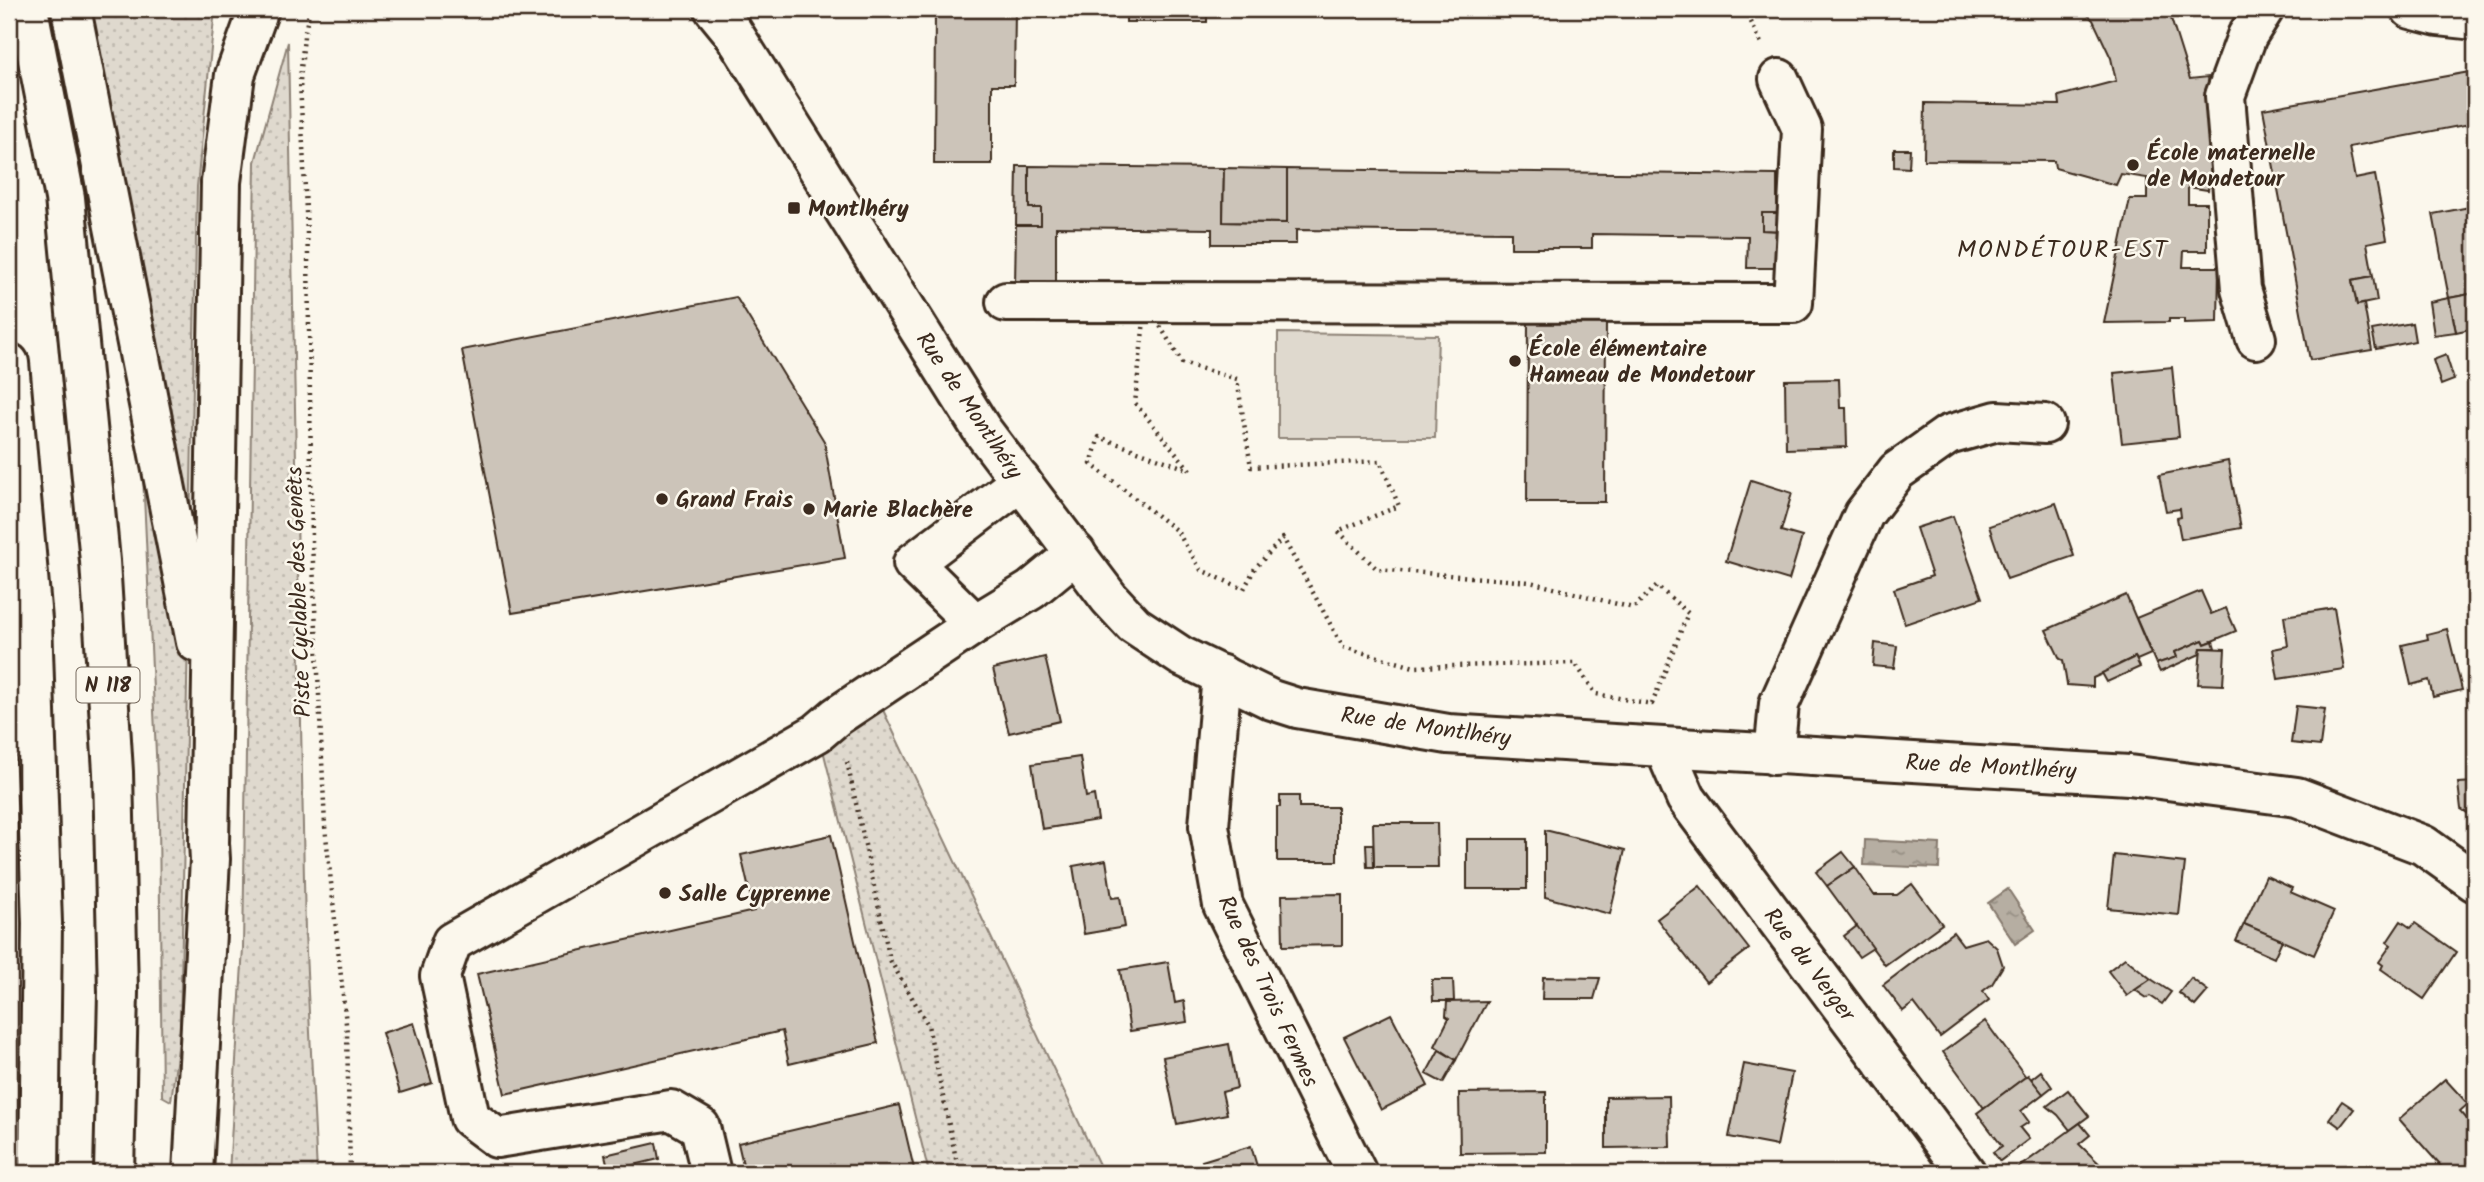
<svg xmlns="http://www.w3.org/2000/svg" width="2484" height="1182" font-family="Kalam,sans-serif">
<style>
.grass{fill:url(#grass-dots);stroke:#8d8276;stroke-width:2}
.pitch{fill:#dfd9ce;stroke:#8d8276;stroke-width:2}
.water{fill:url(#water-ripples);stroke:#85796d;stroke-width:2}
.building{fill:#ccc4b9;stroke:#3b2a1e;stroke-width:2}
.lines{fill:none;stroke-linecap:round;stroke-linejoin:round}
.minor-casing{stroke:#3b2a1e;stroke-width:44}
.major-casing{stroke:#3b2a1e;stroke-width:44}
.highway-casing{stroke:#3b2a1e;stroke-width:44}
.path{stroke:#3b2a1e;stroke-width:4.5;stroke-dasharray:2 5;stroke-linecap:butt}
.minor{stroke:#fbf7ec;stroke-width:38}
.major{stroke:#fbf7ec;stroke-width:38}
.highway{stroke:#fbf7ec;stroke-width:38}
.poi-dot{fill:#3b2a1e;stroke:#fbf7ec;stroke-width:2.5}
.labels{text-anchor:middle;stroke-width:5;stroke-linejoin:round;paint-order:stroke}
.shield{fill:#fbf7ec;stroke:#75685c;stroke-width:2}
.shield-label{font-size:21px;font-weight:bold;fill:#3b2a1e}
.poi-label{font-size:23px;font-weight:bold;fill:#3b2a1e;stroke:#fbf7ec;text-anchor:start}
.street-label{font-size:23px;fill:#3b2a1e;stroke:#fbf7ec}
.neighbourhood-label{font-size:24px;letter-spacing:2px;fill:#3b2a1e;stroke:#fbf7ec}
</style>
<defs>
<pattern id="grass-dots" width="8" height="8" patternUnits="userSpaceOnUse" patternTransform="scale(1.75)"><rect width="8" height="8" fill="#dfd9ce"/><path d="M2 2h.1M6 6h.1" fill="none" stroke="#c0bab0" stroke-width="1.8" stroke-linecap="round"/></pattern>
<pattern id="water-ripples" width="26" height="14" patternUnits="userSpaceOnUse" patternTransform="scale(1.75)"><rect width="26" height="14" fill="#b6aea2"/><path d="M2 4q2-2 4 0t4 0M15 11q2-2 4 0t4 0" fill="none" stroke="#958e83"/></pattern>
</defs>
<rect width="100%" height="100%" fill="#fbf7ec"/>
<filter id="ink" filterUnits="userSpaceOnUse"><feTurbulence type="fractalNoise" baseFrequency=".0143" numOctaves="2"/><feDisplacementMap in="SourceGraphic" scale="14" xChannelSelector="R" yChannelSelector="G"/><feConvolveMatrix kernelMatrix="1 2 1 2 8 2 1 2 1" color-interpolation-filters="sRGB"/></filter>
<g filter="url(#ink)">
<g class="grass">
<path d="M86 9H215L197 187 180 1033 171 1101 162 1096 159 818 143 475Z"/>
<path d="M288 42 305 932 317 1173H229L243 948 255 162Z"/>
<path d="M883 710 1103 1173H929L823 750Z"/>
</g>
<path class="pitch" d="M1278 333 1438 335 1435 438H1278Z"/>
<g class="water">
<path d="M1865 840 1940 844 1939 868 1864 865Z"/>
<path d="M2008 889 2035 930 2015 944 1988 903Z"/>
</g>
<g class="building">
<path d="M935 9H1015L1014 85H992V164H934Z"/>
<rect x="1126" y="9" width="81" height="13"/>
<path d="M2082 9H2168L2190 79 2208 77 2213 106 2215 143 2208 190 2188 187V203H2207V251H2184L2183 267H2219L2218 322 2184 323V319H2169V322L2104 323 2130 199H2147V178L2121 174 2116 185 2055 168 2054 161 1924 160 1925 103 2060 105 2059 96 2116 81 2111 58 2093 20Z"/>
<path d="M2475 71V123L2349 147 2355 179 2375 175 2387 239 2367 243 2373 276 2352 280 2357 305 2364 304 2372 350 2310 360 2263 109Z"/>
<path d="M1894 149H1910L1909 168 1894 167Z"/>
<path d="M1017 166H1029V208H1041V225H1016Z"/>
<path d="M1029 166 1224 168 1223 222 1287 223V169L1777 175V213H1762V230L1790 231V268H1747L1748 236 1592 234V248H1511V232L1296 230V244H1212V229L1056 227V285H1015L1016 225H1041V208H1029Z"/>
<path d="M1224 168 1287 169V223L1223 222Z"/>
<path d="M1777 175H1791L1790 231 1762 230V213H1777Z"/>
<path d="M2475 206V293L2449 298 2433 214Z"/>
<path d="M2373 276 2377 301 2357 305 2352 280Z"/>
<path d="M2475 293V328L2456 332 2449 298Z"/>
<path d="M736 297 824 441 845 558 512 613 462 350Z"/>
<path d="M2449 298 2456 332 2434 335 2429 302Z"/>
<path d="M1528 321 1606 322 1605 502H1527Z"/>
<path d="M2412 323 2415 341 2376 349 2372 330Z"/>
<path d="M2446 355 2454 380 2441 385 2433 360Z"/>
<path d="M2172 367 2179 437 2122 443 2114 373Z"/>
<path d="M1839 379 1840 408H1846L1847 447 1786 449 1785 380Z"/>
<path d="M2228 461 2241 528 2181 539 2177 518 2181 517 2180 509 2166 511 2159 475Z"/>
<path d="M1751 480 1792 493 1781 531 1802 537 1789 580 1726 561Z"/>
<path d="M2056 503 2074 556 2007 579 1989 526Z"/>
<path d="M1953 516 1982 598 1905 624 1894 589 1932 576 1916 528Z"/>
<path d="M2201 591 2211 614 2226 608 2236 631 2205 644 2203 640 2175 652 2177 657 2156 664 2136 618Z"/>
<path d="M2126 595 2151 654 2137 660 2135 657 2120 664V666L2093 678V687L2067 685 2063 660 2060 659 2046 630Z"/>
<path d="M2334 608 2344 669 2278 679 2273 649 2288 646 2284 616Z"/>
<path d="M2447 629 2462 690 2433 697 2429 680 2411 685 2402 645 2428 639 2427 634Z"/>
<path d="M2203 640 2205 644 2213 641 2215 648H2201L2200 654 2160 672 2156 664 2177 657 2175 652Z"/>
<path d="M1875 643 1897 646 1894 668 1873 666Z"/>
<path d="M2201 648 2225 649 2223 685 2198 684Z"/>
<path d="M1045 657 1060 721 1009 733 993 669Z"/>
<path d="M2135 657 2140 667 2107 682 2102 673Z"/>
<path d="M2296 706 2325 709 2320 746 2291 743Z"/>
<path d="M1080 757 1086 797 1094 795 1098 820 1042 829 1032 764Z"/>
<path d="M2475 782V818L2461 809 2458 783Z"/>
<path d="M1280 796H1299V807H1337V861H1277V807H1280Z"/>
<path d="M1373 823H1437L1438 867H1374Z"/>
<path d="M1545 830 1625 850 1610 914 1545 897Z"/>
<path d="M831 835 878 1043 789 1064 782 1031 505 1094 477 974 754 911 741 855Z"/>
<rect x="1467" y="839" width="60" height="50"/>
<path d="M1366 844H1373L1374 867H1367Z"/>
<path d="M1843 852 1855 867 1827 886 1816 872Z"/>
<path d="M2114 855 2185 863 2179 915 2108 908Z"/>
<path d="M1106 860 1112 898 1120 897 1125 927 1084 934 1073 866Z"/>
<path d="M1855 867 1874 895H1897L1912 884 1942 924 1885 965 1827 886Z"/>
<path d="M2266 876 2292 888 2290 892 2334 911 2314 955 2244 924Z"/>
<path d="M1700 886 1749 949 1706 982 1657 919Z"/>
<path d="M1342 894V945L1283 946 1282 895Z"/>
<path d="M2401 921 2411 928 2415 923 2456 952 2424 999 2381 969 2383 965 2379 962 2391 945 2387 942Z"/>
<path d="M2244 924 2282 940 2274 958 2236 941Z"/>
<path d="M1857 926 1873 948 1859 957 1844 936Z"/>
<path d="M1953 932 1963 945 1986 938 1997 948 2003 966 1992 984 1983 991 1989 1000 1940 1037 1914 1003 1903 1011 1883 985Z"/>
<path d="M2125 958 2151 979 2127 996 2108 971Z"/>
<path d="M1168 962 1175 1003 1184 1001 1187 1022 1130 1031 1120 970Z"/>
<path d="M1543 977 1600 978 1594 999H1542Z"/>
<path d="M2191 978 2208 991 2195 1006 2179 993Z"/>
<path d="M2151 979 2171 992 2162 1004 2150 996 2147 998 2135 990Z"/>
<path d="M1432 980H1453L1454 1001H1433Z"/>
<path d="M1487 1001 1456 1060 1435 1046 1449 1018 1446 1016 1447 1002Z"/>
<path d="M1391 1014 1428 1086 1381 1110 1344 1037Z"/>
<path d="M1985 1021 2026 1077 1984 1108 1943 1052Z"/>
<path d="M414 1023 432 1083 400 1093 382 1033Z"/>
<path d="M1229 1044 1237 1088 1222 1092 1227 1114 1177 1124 1163 1057Z"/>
<path d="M1439 1050 1456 1060 1443 1083 1426 1074Z"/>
<path d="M1744 1064 1792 1073 1777 1146 1729 1137Z"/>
<path d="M2041 1071 2052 1087 2043 1094 2031 1079Z"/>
<path d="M2028 1075 2043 1094 2021 1111 2029 1122 2020 1128 2029 1139 2000 1161 1993 1152 2002 1146 1977 1113Z"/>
<path d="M2445 1079 2468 1104 2460 1111 2475 1128V1169L2470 1173H2447L2399 1119Z"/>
<path d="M2068 1090 2089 1116 2070 1130 2058 1115 2047 1106Z"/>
<path d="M1546 1092V1152L1460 1153 1459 1093Z"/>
<path d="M1669 1096 1670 1147 1606 1148V1097Z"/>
<path d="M2342 1101 2354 1109 2340 1127 2329 1119Z"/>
<path d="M899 1105 915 1173H745L738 1143Z"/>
<path d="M2080 1123 2090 1135 2079 1144 2109 1173H2011Z"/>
<path d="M656 1143 659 1159 609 1171 605 1155Z"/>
<path d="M1251 1146 1259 1173H1205L1202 1161Z"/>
</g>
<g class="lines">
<g class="minor-casing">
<g id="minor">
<path d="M2411 9 2438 16 2475 20"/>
<path d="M1006 302 1793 303 1802 129 1779 79"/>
<path d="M2256 339 2241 289 2225 96 2247 36 2264 9"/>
<path d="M975 624 913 563 1021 481"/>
<path d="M1222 675 1209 826 1223 905 1357 1173"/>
<path d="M1665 749 1686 798 1966 1173"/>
<path d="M1774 755 1779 704 1864 514 1897 471 1948 435 1997 421 2045 424"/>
<path d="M711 1173 700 1127 671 1110 497 1138 470 1118 440 976 452 942 817 733 837 716 975 624 1031 590 1076 553"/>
</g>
</g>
<g class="major-casing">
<path id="major" d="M714 9 732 31 982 430 1109 598 1134 625 1181 656 1272 700 1297 708 1448 734 2129 775 2297 797 2423 845 2475 882"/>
</g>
<g class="highway-casing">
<g id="highway">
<path d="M28 9 65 198 100 561 113 772 118 992 114 1173"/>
<path d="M71 9 196 642"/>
<path d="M9 363 32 620 42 923 39 1173"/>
<path d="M193 1173 210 859 209 843 221 182 235 75 259 9"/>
</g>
</g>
<g class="path">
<path d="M310 9 304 36 300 81 308 255 312 541 325 826 347 1033 350 1173"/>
<path d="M1745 9 1761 43"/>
<path d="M1146 302 1182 363 1237 379 1251 467 1380 461 1399 506 1338 531 1377 569 1530 582 1633 608 1657 586 1688 613 1652 704 1596 694 1575 663 1414 667 1343 647 1283 538 1255 568 1244 589 1201 570 1177 531 1091 464 1099 437 1190 470 1135 403Z"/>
<path d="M847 762 890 960 928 1025 959 1173"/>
</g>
<use href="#minor" class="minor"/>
<use href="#major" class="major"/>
<use href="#highway" class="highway"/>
</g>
</g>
<g class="poi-dot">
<circle cx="2133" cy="165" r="7"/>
<rect x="787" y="201" width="14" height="14" rx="3.5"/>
<circle cx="1515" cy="361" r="7"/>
<circle cx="662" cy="499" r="7"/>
<circle cx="809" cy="509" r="7"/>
<circle cx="665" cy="893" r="7"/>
</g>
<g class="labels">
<rect class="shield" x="76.5" y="667.5" width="63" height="35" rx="5"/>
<g class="shield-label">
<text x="108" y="692">N 118</text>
</g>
<g class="poi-label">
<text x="2147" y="160">École maternelle<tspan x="2147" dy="26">de Mondetour</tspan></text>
<text x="808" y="216">Montlhéry</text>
<text x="1529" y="356">École élémentaire<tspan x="1529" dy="26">Hameau de Mondetour</tspan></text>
<text x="676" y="507">Grand Frais</text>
<text x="823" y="517">Marie Blachère</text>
<text x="679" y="901">Salle Cyprenne</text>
</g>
<g class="street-label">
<text transform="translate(970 405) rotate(56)" y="8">Rue de Montlhéry</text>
<text transform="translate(298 592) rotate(-92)" y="8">Piste Cyclable des Genêts</text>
<text transform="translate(1426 726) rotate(8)" y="8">Rue de Montlhéry</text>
<text transform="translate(1991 766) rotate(3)" y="8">Rue de Montlhéry</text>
<text transform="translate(1810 964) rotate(53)" y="8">Rue du Verger</text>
<text transform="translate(1269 991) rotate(65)" y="8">Rue des Trois Fermes</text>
</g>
<g class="neighbourhood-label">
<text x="2063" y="257">MONDÉTOUR-EST</text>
</g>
</g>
<rect width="2484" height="1182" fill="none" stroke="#fbf7ec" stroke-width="35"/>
<rect x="18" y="18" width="2449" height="1147" fill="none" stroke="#3b2a1e" stroke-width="2.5" filter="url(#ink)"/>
</svg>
